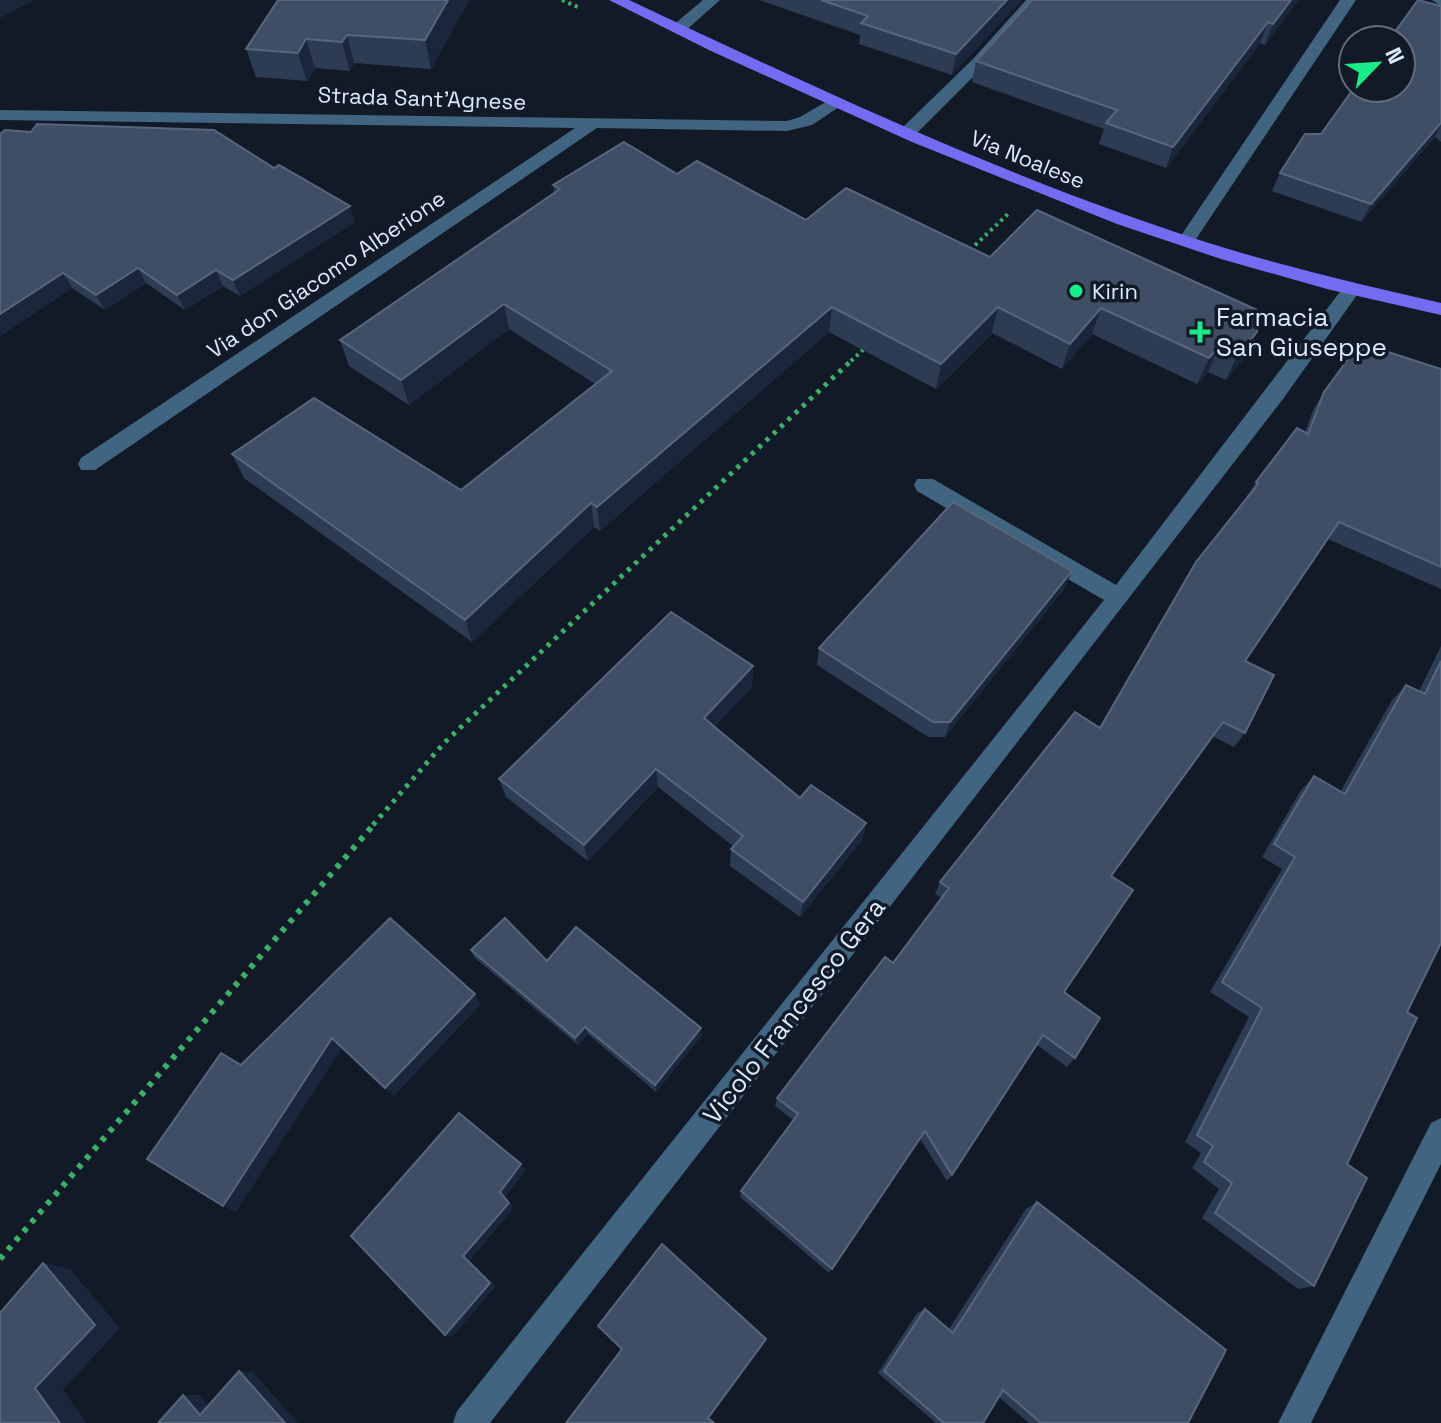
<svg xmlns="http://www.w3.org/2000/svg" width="1441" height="1423" font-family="'Space Grotesk',sans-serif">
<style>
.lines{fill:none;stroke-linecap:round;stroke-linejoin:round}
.path-far2{stroke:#3bb066;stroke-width:4;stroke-dasharray:3 4;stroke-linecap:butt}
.path-far1{stroke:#3bb066;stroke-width:5;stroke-dasharray:4 6;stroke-linecap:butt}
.path{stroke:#3bb066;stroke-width:6;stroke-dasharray:5 7;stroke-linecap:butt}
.minor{fill:#416481;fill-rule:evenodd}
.major{fill:#736cf2;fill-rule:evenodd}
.wall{fill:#2d3b53}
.shaded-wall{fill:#1a263a}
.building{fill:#404e65;stroke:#58667d;stroke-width:2}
.poi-dot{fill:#18eb87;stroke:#121a27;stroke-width:3}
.labels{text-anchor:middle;stroke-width:7;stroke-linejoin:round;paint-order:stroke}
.far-street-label{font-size:22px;fill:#dbeafc;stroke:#121a27}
.far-poi-label{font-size:22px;fill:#dbeafc;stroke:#121a27;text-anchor:start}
.poi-label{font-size:26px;fill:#dbeafc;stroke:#121a27;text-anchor:start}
.street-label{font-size:26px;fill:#dbeafc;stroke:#121a27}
</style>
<rect width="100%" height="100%" fill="#121a27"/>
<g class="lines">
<g class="path-far2">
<path d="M562 0 580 8"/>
<path d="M970 250 1009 213"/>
<path d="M851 361 866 347"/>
</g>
<path class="path-far1" d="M373 825 444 743 853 359"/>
<path class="path" d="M0 1259 375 823"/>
<g class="minor">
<path d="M703 0H720L684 32H672V26Z"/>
<path d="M1026 0H1042L985 65 913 137H901L899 133 901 129 973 59Z"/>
<path d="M1340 0H1356L1192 245H1180L1177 241 1180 237Z"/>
<path d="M1432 0H1441V6Z"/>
<path d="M836 96 844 101 842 105 812 125 787 131 597 128 95 470H81L78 464 81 458 575 128 0 120V110L787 121 800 117Z"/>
<path d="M1353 282 1362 288 1283 399 490 1423H453L457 1411 1104 600 917 491 914 485 917 479H933L1116 585 1346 284Z"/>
<path d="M1441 1118V1164L1311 1423H1278L1431 1123Z"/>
</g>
<path class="major" d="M609 0H629C827 93 1025 187 1235 251 1303 271 1372 287 1441 303V315L1327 289 1221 259 1117 224 912 142 711 51Z"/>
</g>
<g class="wall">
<path d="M278 0H469L431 69 354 63 350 71 315 68 307 81 256 77 246 49Z"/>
<path d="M759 0H1022L952 75 859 44 860 35Z"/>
<path d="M1032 0H1298L1265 45 1260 43 1166 168 1099 144 1104 129 972 82 976 61Z"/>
<path d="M1441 6V142L1435 137 1361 222 1272 191 1280 173 1321 134Z"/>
<path d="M5 130 355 222 240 296 223 286 185 310 146 283 105 310 72 288 0 336Z"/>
<path d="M677 174 806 220 990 257 1257 332 1244 358 1226 380 1208 372 1197 384 1092 334 1062 369 992 333 936 389 829 332 600 531 594 527 472 642 244 478 232 454 461 490 595 384 509 329 409 405 349 366 340 340 554 193 553 185Z"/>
<path d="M1441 369V589L1328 539 1245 661V733L1234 747 1212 736 1111 876 1064 992 1075 1058 1067 1067 1037 1045 952 1175 947 1181 920 1139 829 1273 740 1197 741 1191 793 1120 775 1106 777 1098 893 963 942 898 935 894 940 882 1100 728 1256 482 1305 432 1313 410 1324 392Z"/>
<path d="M1065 588 945 737H928L817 665 819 648Z"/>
<path d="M1441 646V943L1407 1012 1347 1164 1314 1286 1298 1289 1202 1218 1219 1189 1192 1168 1201 1153 1185 1142 1249 1017 1210 992 1282 869 1262 857 1301 790 1314 776 1340 792 1392 700 1406 685 1419 691Z"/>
<path d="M753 666 752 687 714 727 800 798 866 823 862 840 800 917 730 866 731 849 733 846 658 787 588 861 506 797 499 779Z"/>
<path d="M471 950 547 961 702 1035 656 1092 588 1034 578 1045 475 958Z"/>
<path d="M1037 1202 1188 1423H1029L999 1397 983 1423H936L878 1373 917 1313 925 1309 949 1329 1026 1209Z"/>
</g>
<g class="shaded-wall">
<path d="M0 0H34L0 18Z"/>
<path d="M448 0H469L431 69 425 40Z"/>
<path d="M1007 0H1022L952 75 956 54Z"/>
<path d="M1291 0H1298L1265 45 1273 24Z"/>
<path d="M1268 22 1260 43 1166 168 1173 147Z"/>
<path d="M347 35 354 63 350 71 342 42Z"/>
<path d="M306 39 315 68 307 81 298 53Z"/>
<path d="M1441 123V125L1435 137 1361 222 1371 204Z"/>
<path d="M350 206 355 222 240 296 233 280Z"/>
<path d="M138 268 146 283 105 310 96 295Z"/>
<path d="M216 270 223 286 185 310 177 295Z"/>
<path d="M63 273 72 288 0 336V314Z"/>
<path d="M504 304 509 329 409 405 401 380Z"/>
<path d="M832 307 829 332 600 531 597 507Z"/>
<path d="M998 307 992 333 936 389 941 364Z"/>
<path d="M1101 308 1092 334 1062 369 1070 344Z"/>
<path d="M1257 332 1244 358 1226 380 1238 354Z"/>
<path d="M1219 347 1208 372 1197 384 1209 358Z"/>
<path d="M591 503 594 527 472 642 465 620Z"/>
<path d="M1072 571 1065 588 945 737 950 722Z"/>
<path d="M753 666 752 687 704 738V718Z"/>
<path d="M656 769 658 787 588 861 584 845Z"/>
<path d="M866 823 862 840 800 917 803 902Z"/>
<path d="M475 994 481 1004 394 1096 385 1088Z"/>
<path d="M585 1027 588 1034 578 1045 575 1038Z"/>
<path d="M701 1028 702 1035 656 1092 655 1085Z"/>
<path d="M332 1038 342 1048 236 1212 223 1206Z"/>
<path d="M521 1164 526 1170 505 1197 514 1208 470 1260 496 1286 452 1337 445 1335 463 1256 500 1192Z"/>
<path d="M43 1263 70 1269 120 1328 63 1390 87 1423H60L35 1388Z"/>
<path d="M239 1371 253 1372 298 1423H285Z"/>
<path d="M183 1395H199L216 1415H200Z"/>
</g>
<g class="building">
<path d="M278 0H448L425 40 347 35 342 42 306 39 298 53 246 49Z"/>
<path d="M821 0H1007L956 54 861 23 868 16Z"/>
<path d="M1032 0H1291L1273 24 1268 22 1173 147 1106 123 1117 110 976 61Z"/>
<path d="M1418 0 1441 6V123L1371 204 1280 173 1305 134H1321L1354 88H1401V40H1389Z"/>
<path d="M37 124 214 130 274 168 279 165 350 206 233 280 216 270 177 295 138 268 96 295 63 273 0 314V134L5 130 31 132Z"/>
<path d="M624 142 677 174 697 161 806 220 846 188 990 257 1037 210 1257 310V332L1238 354 1219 347 1209 358 1101 308 1070 344 998 307 941 364 832 307 597 507 591 503 465 620 232 454 314 398 461 490 612 371 504 304 401 380 340 340 560 189 553 185Z"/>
<path d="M1360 343 1441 369V567L1339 522 1245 661 1274 675 1245 733 1223 722 1111 876 1133 890 1064 992 1100 1018 1075 1058 1043 1035 952 1175 925 1131 832 1269 741 1191 798 1114 777 1098 885 957 893 963 949 888 940 882 1075 712 1100 728 1196 562 1258 484 1256 482 1297 428 1308 434 1324 392Z"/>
<path d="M953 502 1072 571 950 722H933L819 648Z"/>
<path d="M671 612 753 666 704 718 800 798 811 785 866 823 803 902 731 849 743 836 656 769 584 845 499 779Z"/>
<path d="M1441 661V943L1407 1012 1417 1018 1347 1164 1367 1178 1314 1286 1215 1213 1232 1183 1204 1162 1213 1146 1197 1135 1262 1008 1222 982 1295 857 1274 844 1314 776 1345 794 1406 685 1425 694Z"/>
<path d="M390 918 475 994 385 1088 332 1038 223 1206 147 1159 221 1053 241 1065Z"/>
<path d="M505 918 547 961 576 927 701 1028 655 1085 585 1027 575 1038 471 950Z"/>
<path d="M459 1113 521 1164 500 1192 509 1203 463 1256 490 1283 445 1335 351 1236Z"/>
<path d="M1037 1202 1226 1350 1188 1423H1041L1003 1390 983 1423H944L884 1371 925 1309 953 1333Z"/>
<path d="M662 1244 766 1339 708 1418 714 1423H566L622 1349 598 1326Z"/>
<path d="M43 1263 95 1325 35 1388 60 1423H0V1313Z"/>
<path d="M239 1371 285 1423H158L183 1395 200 1415Z"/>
</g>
<g class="poi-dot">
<circle cx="1076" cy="291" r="8"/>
<path d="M1196 320h8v8h8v8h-8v8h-8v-8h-8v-8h8z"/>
</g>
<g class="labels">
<g class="far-street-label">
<text transform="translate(422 98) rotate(2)" y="8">Strada Sant'Agnese</text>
<text transform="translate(1028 159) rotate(22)" y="8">Via Noalese</text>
<text transform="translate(326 274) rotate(-34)" y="8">Via don Giacomo Alberione</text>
</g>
<g class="far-poi-label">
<text x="1092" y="299">Kirin</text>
</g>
<g class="poi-label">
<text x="1216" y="326">Farmacia<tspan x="1216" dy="30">San Giuseppe</tspan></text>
</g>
<g class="street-label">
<text transform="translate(794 1011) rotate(-52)" y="9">Vicolo Francesco Gera</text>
</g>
</g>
<g transform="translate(1377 64) rotate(65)"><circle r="38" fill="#121a27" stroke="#626d7c" stroke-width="2"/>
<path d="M0-6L14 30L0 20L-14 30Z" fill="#18eb87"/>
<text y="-12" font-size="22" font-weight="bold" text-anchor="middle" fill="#dbeafc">N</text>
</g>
</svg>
